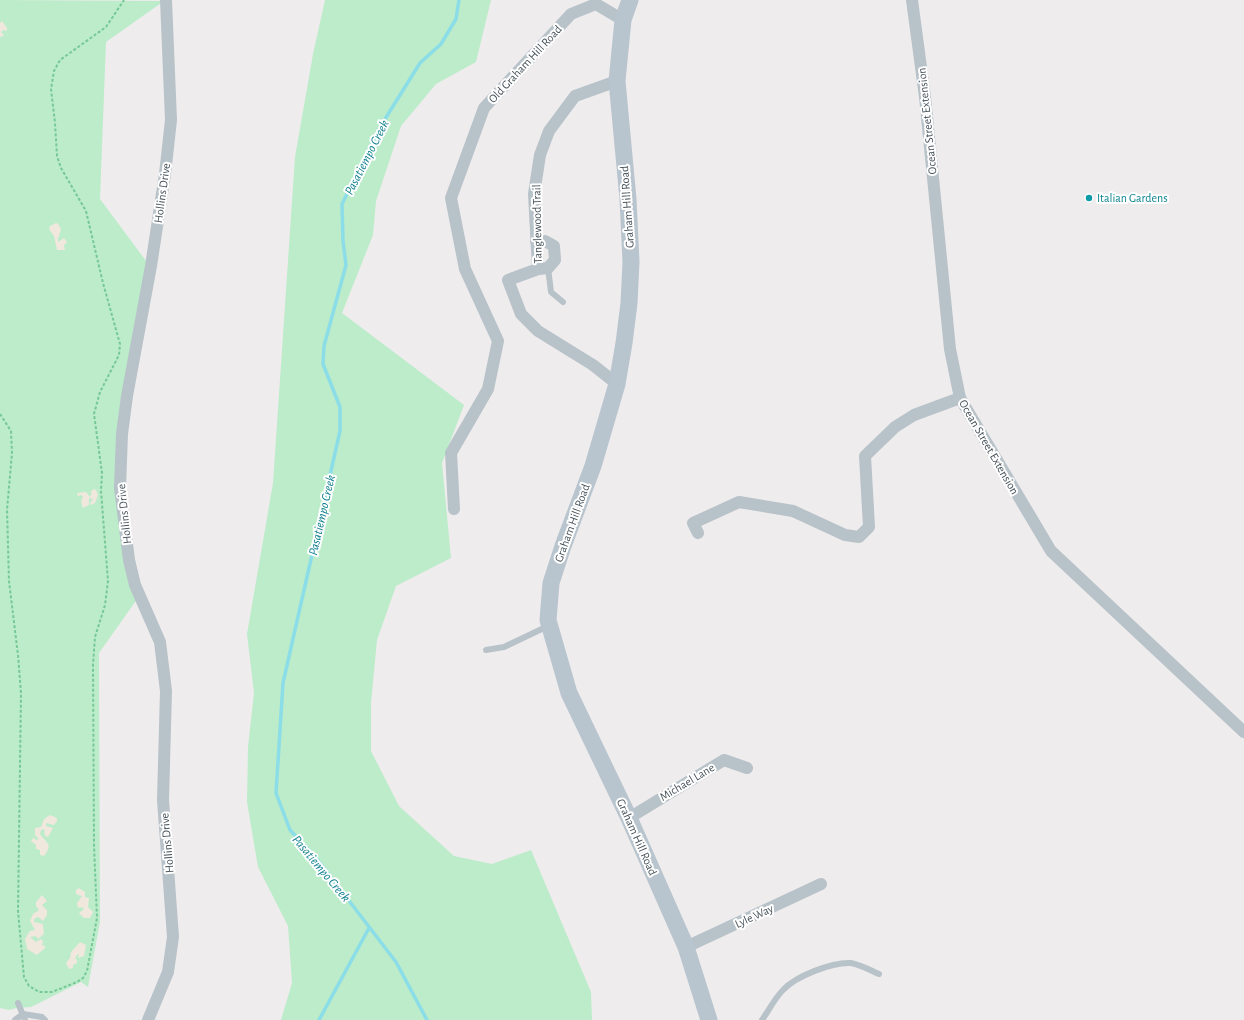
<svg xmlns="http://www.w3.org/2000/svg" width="1244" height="1020" font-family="'Alegreya Sans',sans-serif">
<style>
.green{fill:#bcecca}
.sand{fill:#f0e8dd}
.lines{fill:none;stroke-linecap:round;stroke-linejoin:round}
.stream{stroke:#8bdde7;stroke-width:3.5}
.path{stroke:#76c897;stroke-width:2;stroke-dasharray:3 2;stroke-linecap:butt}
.service{stroke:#b8c2c9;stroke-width:6}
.minor{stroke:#b8c2c9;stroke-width:12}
.secondary{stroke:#b9c5ce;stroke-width:17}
.culture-dot{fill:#0f9aa8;stroke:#fff;stroke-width:1.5}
.labels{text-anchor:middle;stroke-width:4;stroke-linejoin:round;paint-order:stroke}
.street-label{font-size:12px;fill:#465259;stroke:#fff}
.culture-label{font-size:12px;fill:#0d838f;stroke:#fff;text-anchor:start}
.water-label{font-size:13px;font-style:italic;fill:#138291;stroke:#fff}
</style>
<rect width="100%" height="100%" fill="#efeced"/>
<g class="green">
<path d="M0 0 164 1 106 42 100 199 152 269 119 465 140 595 99 653 100 922 88 987 81 982 31 1007 16 1008 9 1010 0 1008Z"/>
<path d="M325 0H491L476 62 436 84 401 126 376 201 373 235 342 313 464 405 442 463 451 558 396 586 377 640 371 703V751L399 806 454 856 492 864 531 850 591 992 592 1020H281L292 983 288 926 258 867 247 802 248 747 254 693 247 634 273 483 295 157 313 54Z"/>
</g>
<g class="sand">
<path d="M2 21 7 28V31L4 30 1 32 4 35 3 36 0 37V23Z"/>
<path d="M56 223 58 224 61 229 58 239V242L64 238 67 242 64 245 65 250H57L54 236 49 229 50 226Z"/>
<path d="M94 489 96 490 98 495 95 503 91 505 90 503 93 499 89 498V505L83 508 81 502 83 496 80 495 78 497 77 493 86 492 90 497 92 493 90 492Z"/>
<path d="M50 815 57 818V821L54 825 46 823V826L53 828 48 837 45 836 44 829 41 830 40 834C48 845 53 844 44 856L40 855V850L36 849V845L31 841 34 837 35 840 39 839 35 835V828L41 827 44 819Z"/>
<path d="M79 888 85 892V897L89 898 88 907 93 912 90 918H84L79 913 84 909 82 907 78 908 77 903 82 896 76 894V890Z"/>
<path d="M42 895 47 901 42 905 47 910V915L43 921 38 917 34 919V922L43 924 44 934 38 939 36 936 30 937 36 942 41 939 43 941 42 945 45 946V948L37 955 27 949 25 939 30 931 35 930 30 921 33 914 39 910 36 906V902Z"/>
<path d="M80 942 86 945 84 956 78 958 79 954H78L75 958 77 960V963L73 965V968L69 969 66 963 70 958 71 952Z"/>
</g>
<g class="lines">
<g class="stream">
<path d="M319 1020 369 928"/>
<path d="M427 1020 396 962 317 859 290 830 276 793 283 683 340 431V407L323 364 324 346 346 265 343 241 342 204 380 127 420 63 441 44 456 19 459 0"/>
</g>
<path class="path" d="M0 414 11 431 12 453 7 510 9 581 18 655 21 693 18 911 24 977 29 986 39 992H52L77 982 83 978 87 971 97 918 94 846 93 665 95 637 105 605 108 581 101 491 102 473 94 414 100 392 119 355 120 344 103 283 86 211 61 168 57 156 55 123 51 89 54 71 60 60 106 27 124 0"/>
<g class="service">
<path d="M548 268 551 292 563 302"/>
<path d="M486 650 504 647 548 626"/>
<path d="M18 1003 25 1020"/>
<path d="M15 1020 23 1014 42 1017 45 1020"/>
<path d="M762 1020C769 1010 775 998 783 990 796 976 832 962 851 963 861 965 870 970 879 974"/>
</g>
<g class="minor">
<path d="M912 0 925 97 950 349 960 398 1051 551 1244 732"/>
<path d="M536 241H545L554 246 555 260 548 268 538 269"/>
<path d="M617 384 593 365 538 331 521 314 508 280 538 269 534 194 540 155 549 131 575 96 617 81"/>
<path d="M454 509 451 453 488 389 498 341 465 269 451 198 484 108 571 14 596 4 623 20"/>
<path d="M698 533 693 523 739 502 793 511 845 535 859 537 869 527 865 456 895 427 914 415 960 398"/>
<path d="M629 818 724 760 747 768"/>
<path d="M686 947 821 884"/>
<path d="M148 1020 168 972 173 937 163 800 166 691 160 642 135 585 129 560 120 488 122 434 127 396 151 266 165 174 171 120 166 0"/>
</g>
<path class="secondary" d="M630 0 623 20 617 81 628 199 631 262 629 303 624 343 617 384 593 466 563 546 551 583 548 620 569 693 629 818 686 947 709 1020"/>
</g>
<circle class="culture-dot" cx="1089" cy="198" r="4"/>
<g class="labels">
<g class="street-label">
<text transform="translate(525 64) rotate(-47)" y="4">Old Graham Hill Road</text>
<text transform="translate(927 121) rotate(-96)" y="4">Ocean Street Extension</text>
<text transform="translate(162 193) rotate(-82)" y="4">Hollins Drive</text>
<text transform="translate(627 207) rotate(-94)" y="4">Graham Hill Road</text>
<text transform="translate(537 224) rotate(-91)" y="4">Tanglewood Trail</text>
<text transform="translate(989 447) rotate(60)" y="4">Ocean Street Extension</text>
<text transform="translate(124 514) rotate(-96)" y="4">Hollins Drive</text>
<text transform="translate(572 523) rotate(-70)" y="4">Graham Hill Road</text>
<text transform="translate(687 782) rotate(-31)" y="4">Michael Lane</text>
<text transform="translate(637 837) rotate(66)" y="4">Graham Hill Road</text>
<text transform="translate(167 843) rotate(-95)" y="4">Hollins Drive</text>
<text transform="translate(754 916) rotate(-25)" y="4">Lyle Way</text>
</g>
<g class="culture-label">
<text x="1097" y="202">Italian Gardens</text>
</g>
<g class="water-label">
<text transform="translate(366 157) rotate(-63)" y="5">Pasatiempo Creek</text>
<text transform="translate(321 515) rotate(-77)" y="5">Pasatiempo Creek</text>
<text transform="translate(322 868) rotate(50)" y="5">Pasatiempo Creek</text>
</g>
</g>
</svg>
